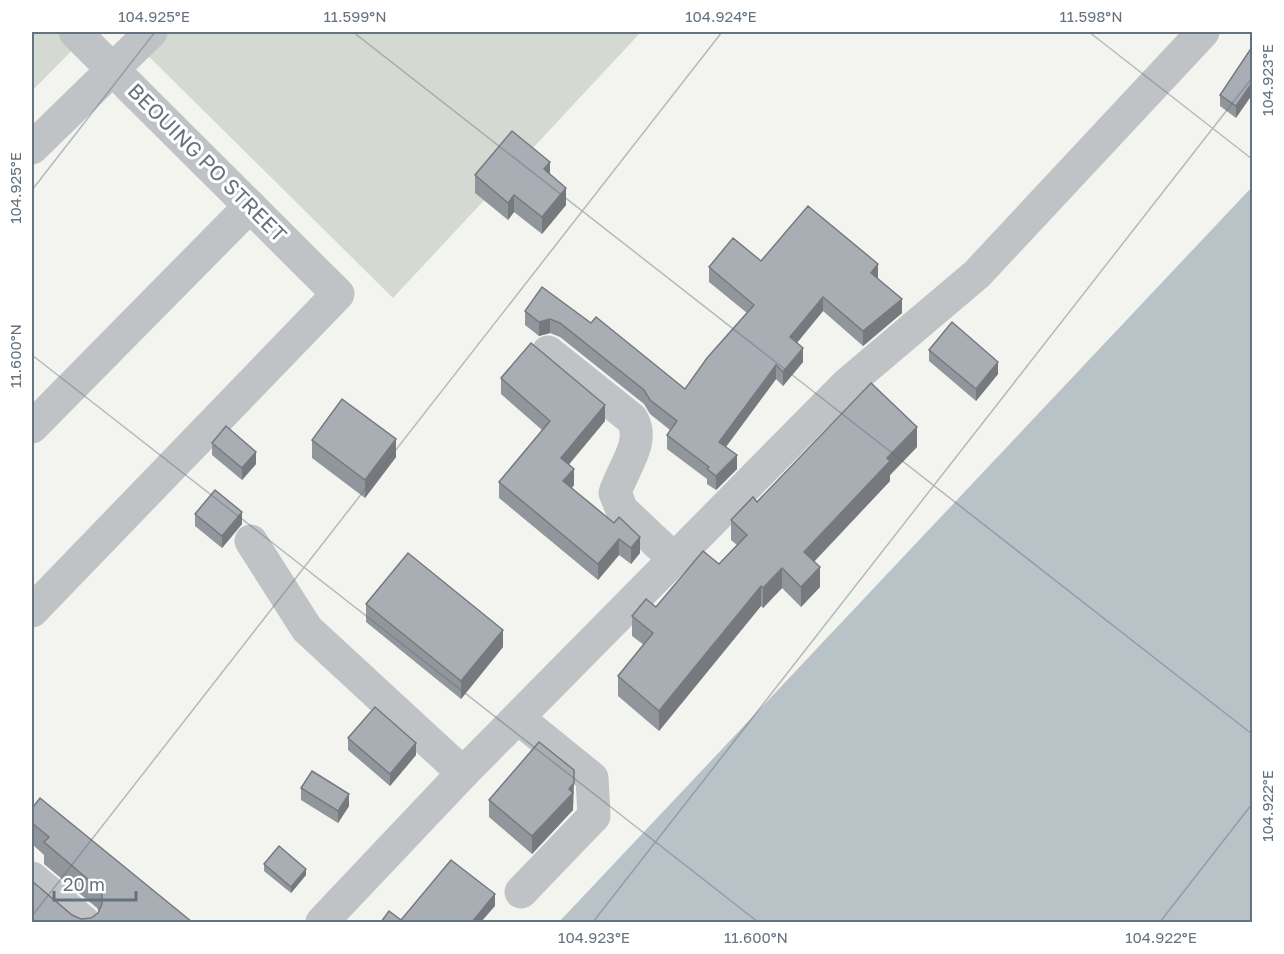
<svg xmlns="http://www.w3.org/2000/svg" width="1284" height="954" font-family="'Golos Text',sans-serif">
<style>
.green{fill:#d4dad1}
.water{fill:#b9c2c7}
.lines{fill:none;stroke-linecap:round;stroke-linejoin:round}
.minor{stroke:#bfc3c6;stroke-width:33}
.wall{fill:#90969b}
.shaded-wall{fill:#767a7e}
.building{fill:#a8aeb4;stroke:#767a7e;stroke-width:1.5}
.ticks{fill:none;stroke:#65727f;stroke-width:1.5;stroke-opacity:0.45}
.labels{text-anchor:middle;stroke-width:6;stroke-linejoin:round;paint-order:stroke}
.street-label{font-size:21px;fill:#65727f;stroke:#fff}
.neatline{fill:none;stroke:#65727f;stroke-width:2}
.ticks-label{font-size:15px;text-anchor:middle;fill:#65727f}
</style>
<rect width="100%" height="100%" fill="#f3f4f0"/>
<g class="green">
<path d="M32 32H90L32 91Z"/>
<path d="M124 32H641L393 298Z"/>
</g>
<path class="water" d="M1252 187V922H559Z"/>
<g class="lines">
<g class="minor">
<path d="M32 148 151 32"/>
<path d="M548 352 632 419C646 442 622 469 615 493L622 510 673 558"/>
<path d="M32 427 250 206"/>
<path d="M251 541 307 629 463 773"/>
<path d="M32 611 338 294 75 32"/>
<path d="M518 718 592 778 594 816 521 892"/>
<path d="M32 878 84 922"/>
<path d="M322 922 463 773 847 384 977 274 1203 32"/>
</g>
</g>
<g class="wall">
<path d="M1252 47 1236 118 1220 106V95Z"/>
<path d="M550 174 566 205 542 234 514 212 508 220 475 193V175Z"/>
<path d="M761 261 878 279 902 313 863 346 823 311 797 343 803 362 783 386 776 379 726 447 737 469 716 490 707 484V479L667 449V435L670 430 650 414 644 404 560 337 550 333 539 336 525 325V311L591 323 685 389 747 313 709 282V267Z"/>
<path d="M929 350 998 374 976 401 929 361Z"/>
<path d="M501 378 605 421 569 464 574 485 572 488 640 553 631 564 619 555 598 580 499 498V482L542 430 501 394Z"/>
<path d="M312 440 396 457 365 498 312 458Z"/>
<path d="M212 443 256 464 242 480 212 455Z"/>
<path d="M917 447 890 475V481L814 562 820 587 801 607 782 588 763 608 761 606 659 731 618 696V676L644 645 632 636V616L656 607 719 564 737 545 731 540V520L757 502Z"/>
<path d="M195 514 242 524 222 548 195 526Z"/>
<path d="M366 604 503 647 461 699 366 622Z"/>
<path d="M348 738 416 755 390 786 348 750Z"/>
<path d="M301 788 349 806 338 823 301 800Z"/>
<path d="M489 800H574L573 801V810L532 854 489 817Z"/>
<path d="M32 808 192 922H32L72 915 81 919 91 918 98 913 99 912 97 908 44 864V855L32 844Z"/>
<path d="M264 864 306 875 291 893 264 871Z"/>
</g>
<g class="shaded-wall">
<path d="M1252 83V95L1236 118V106Z"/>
<path d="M550 162V179L544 169Z"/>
<path d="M566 188V205L542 234V217Z"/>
<path d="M514 195V212L508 220V203Z"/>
<path d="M878 264V279L871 273Z"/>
<path d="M823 297V311L790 351V337Z"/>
<path d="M902 299V313L863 346V331Z"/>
<path d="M550 319V333L539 336V322Z"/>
<path d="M803 348V362L783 386V372Z"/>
<path d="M998 362V374L976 401V389Z"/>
<path d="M776 365V379L719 456V442Z"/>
<path d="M605 405V421L561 474V458Z"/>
<path d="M917 427V447L890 475V481L804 572V552L887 458Z"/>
<path d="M396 439V457L365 498V480Z"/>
<path d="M256 452V464L242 480V468Z"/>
<path d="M737 455V469L716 490V476Z"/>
<path d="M574 469V485L563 497V481Z"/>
<path d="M242 512V524L222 548V536Z"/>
<path d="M640 537V553L631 564V548Z"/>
<path d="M619 539V555L598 580V564Z"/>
<path d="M820 567V587L801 607V587Z"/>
<path d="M782 568V588L763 608V588Z"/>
<path d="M761 586V606L659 731V711Z"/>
<path d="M503 630V647L461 699V681Z"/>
<path d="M416 743V755L390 786V774Z"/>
<path d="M574 783 573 810 532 854V836Z"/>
<path d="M349 794V806L338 823V811Z"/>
<path d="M306 869V875L291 893V887Z"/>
<path d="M495 894V906L481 922H472Z"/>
</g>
<g class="building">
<path d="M1252 47V83L1236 106 1220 95Z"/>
<path d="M512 131 550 162 544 169 566 188 542 217 514 195 508 203 475 175Z"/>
<path d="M808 206 878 264 871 273 902 299 863 331 823 297 790 337 803 348 783 372 776 365 719 442 737 455 716 476 707 469 709 467 667 435 677 421 650 400 644 390 560 323 550 319 539 322 525 311 542 287 591 323 596 317 685 389 707 358 754 305 709 267 733 238 761 261Z"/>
<path d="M952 322 998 362 976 389 929 350Z"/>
<path d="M531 343 605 405 561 458 574 469 563 481 614 523 619 517 640 537 631 548 619 539 598 564 499 482 550 421 501 378Z"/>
<path d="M871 383 917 427 887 458 890 461 804 552 820 567 801 587 782 568 763 588 761 586 659 711 618 676 653 633 632 616 646 599 656 607 703 551 719 564 747 535 731 520 753 497 757 502Z"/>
<path d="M342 399 396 439 365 480 312 440Z"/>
<path d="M226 426 256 452 242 468 212 443Z"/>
<path d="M215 490 242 512 222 536 195 514Z"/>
<path d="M408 553 503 630 461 681 366 604Z"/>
<path d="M375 707 416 743 390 774 348 738Z"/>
<path d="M539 742 574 770V783L569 789 573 793 532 836 489 800Z"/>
<path d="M312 771 349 794 338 811 301 788Z"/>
<path d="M40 798 192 922H32V881L72 915 81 919 91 918 98 913 102 904V895L97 887 44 842 49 837 32 823V808Z"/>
<path d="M279 846 306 869 291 887 264 864Z"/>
<path d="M451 860 495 894 472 922H381L389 911 401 920Z"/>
</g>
<path class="ticks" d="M353 32 1252 734M1089 32 1252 159M32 190 155 32M32 355 758 922M32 916 722 32M593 922 1252 78M1160 922 1252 804"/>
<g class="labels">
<g class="street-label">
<text transform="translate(207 163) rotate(45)" y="7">BEOUING PO STREET</text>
</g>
</g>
<rect width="1284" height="954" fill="none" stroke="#ffffff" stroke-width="66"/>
<path d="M54 891v9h82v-9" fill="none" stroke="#65727f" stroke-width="3"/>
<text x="63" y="891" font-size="18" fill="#65727f" stroke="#ffffff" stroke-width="4.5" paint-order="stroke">20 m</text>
<rect x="33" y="33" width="1218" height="888" class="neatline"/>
<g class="ticks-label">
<text x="154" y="22">104.925°E</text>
<text x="355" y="22">11.599°N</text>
<text x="721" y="22">104.924°E</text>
<text x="1091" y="22">11.598°N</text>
<text transform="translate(1268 80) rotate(-90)" y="5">104.923°E</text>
<text transform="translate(16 188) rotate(-90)" y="5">104.925°E</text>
<text transform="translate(16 356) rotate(-90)" y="5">11.600°N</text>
<text transform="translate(1268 806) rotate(-90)" y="5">104.922°E</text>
<text x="594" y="943">104.923°E</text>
<text x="756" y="943">11.600°N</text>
<text x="1161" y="943">104.922°E</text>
</g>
</svg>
